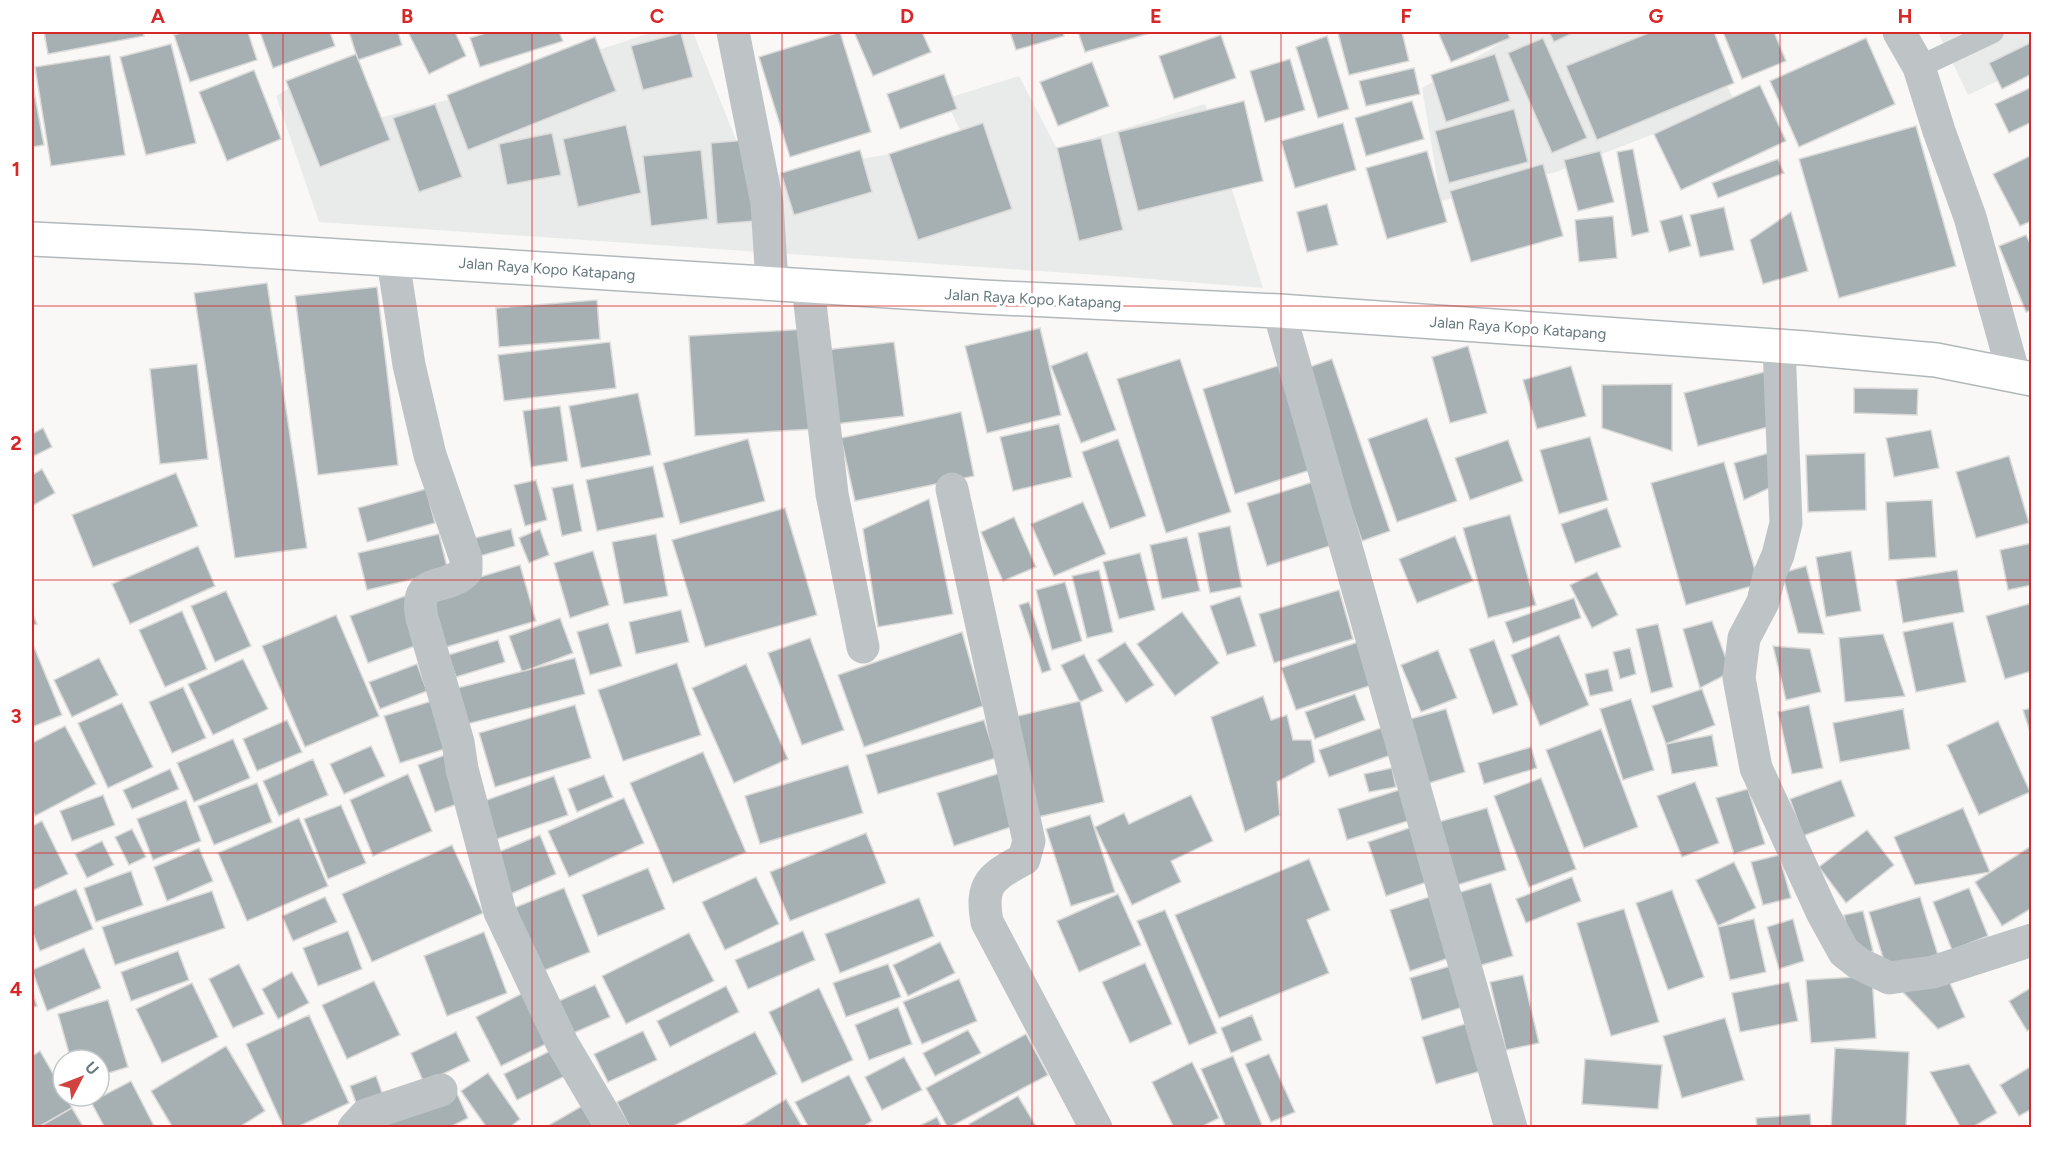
<svg xmlns="http://www.w3.org/2000/svg" width="2063" height="1159" font-family="Figtree,sans-serif">
<style>
.built{fill:#e9eaea}
.building{fill:#a6b0b3;stroke:#dadad9;stroke-width:1.5}
.lines{fill:none;stroke-linecap:round;stroke-linejoin:round}
.primary-casing{stroke:#b2b8ba;stroke-width:36}
.service{stroke:#bec4c6;stroke-width:22}
.minor{stroke:#bec4c6;stroke-width:33}
.primary{stroke:#fff;stroke-width:33}
.grid{fill:none;stroke:#d62828;stroke-width:1.5;stroke-opacity:0.55}
.labels{text-anchor:middle;stroke-width:6;stroke-linejoin:round;paint-order:stroke}
.street-label{font-size:15px;fill:#66797e;stroke:#fff}
.neatline{fill:none;stroke:#d62828;stroke-width:2}
.grid-label{font-size:20px;text-anchor:middle;font-weight:bold;fill:#d62828}
</style>
<rect width="100%" height="100%" fill="#f9f8f7"/>
<g class="built">
<path d="M653 32H693L752 180 910 150 964 138 945 99 1019 76 1057 149 1205 104 1263 288 1113 276 319 222 276 96 302 81 364 122 451 99Z"/>
<path d="M1500 32H1701L1735 102 1556 172 1441 201 1422 88 1503 42Z"/>
<path d="M1938 32H2031V65L1968 95Z"/>
</g>
<g class="building">
<path d="M44 32H143L144 36 48 54Z"/>
<path d="M184 32H248L257 60 190 82 174 35Z"/>
<path d="M260 32H330L335 46 273 68Z"/>
<path d="M349 32H398L402 45 358 60Z"/>
<path d="M408 32H455L466 56 429 74Z"/>
<path d="M489 32H559L563 41 480 67 470 38Z"/>
<path d="M840 32 871 132 790 157 759 57Z"/>
<path d="M854 32H922L931 52 873 76Z"/>
<path d="M1010 32H1063L1064 36 1016 50Z"/>
<path d="M1078 32H1154L1085 52Z"/>
<path d="M1343 32H1402L1409 61 1349 75 1338 33Z"/>
<path d="M1438 32H1507L1510 38 1451 62Z"/>
<path d="M1549 32H1575L1554 42Z"/>
<path d="M1651 32H1714L1734 83 1597 140 1566 66Z"/>
<path d="M1723 32H1774L1786 61 1742 79Z"/>
<path d="M681 33 693 77 643 90 631 46Z"/>
<path d="M1221 35 1236 78 1174 99 1159 56Z"/>
<path d="M1327 36 1349 109 1318 118 1296 47Z"/>
<path d="M595 37 616 91 468 150 447 95Z"/>
<path d="M1543 38 1587 138 1552 153 1508 53Z"/>
<path d="M1866 38 1895 104 1799 147 1770 81Z"/>
<path d="M2032 42V74L2002 89 1989 63Z"/>
<path d="M171 44 196 143 146 155 120 57Z"/>
<path d="M356 54 390 140 320 167 286 81Z"/>
<path d="M1495 54 1510 101 1446 122 1431 75Z"/>
<path d="M110 55 125 155 51 166 35 67Z"/>
<path d="M1290 59 1305 110 1265 122 1250 71Z"/>
<path d="M1092 62 1109 106 1058 126 1040 82Z"/>
<path d="M1414 68 1420 94 1366 106 1359 81Z"/>
<path d="M254 70 281 139 227 161 199 92Z"/>
<path d="M944 74 957 109 900 129 887 94Z"/>
<path d="M32 81 44 145 32 147Z"/>
<path d="M1760 85 1786 141 1681 190 1654 134Z"/>
<path d="M2032 87V122L2009 133 1995 104Z"/>
<path d="M1244 101 1263 181 1138 211 1118 132Z"/>
<path d="M1412 101 1424 139 1366 156 1355 118Z"/>
<path d="M435 104 462 177 419 192 393 118Z"/>
<path d="M1514 109 1528 162 1449 183 1435 131Z"/>
<path d="M983 123 1012 209 918 240 889 154Z"/>
<path d="M1343 123 1356 170 1295 188 1281 141Z"/>
<path d="M626 125 641 193 578 207 563 139Z"/>
<path d="M1916 126 1956 266 1839 298 1799 159Z"/>
<path d="M552 133 561 175 507 185 499 144Z"/>
<path d="M1101 138 1123 230 1079 241 1057 148Z"/>
<path d="M748 140 755 221 717 224 711 143Z"/>
<path d="M1633 149 1649 232 1632 236 1617 152Z"/>
<path d="M701 150 708 219 651 226 643 156Z"/>
<path d="M860 150 872 192 794 215 781 173Z"/>
<path d="M1427 151 1447 222 1387 239 1366 168Z"/>
<path d="M1600 151 1614 202 1578 211 1564 160Z"/>
<path d="M2032 155V221L2020 226 1993 174Z"/>
<path d="M1778 159 1784 173 1718 198 1712 183Z"/>
<path d="M1543 164 1563 236 1471 262 1450 191Z"/>
<path d="M1327 204 1338 245 1307 252 1297 212Z"/>
<path d="M1724 207 1734 250 1700 257 1690 215Z"/>
<path d="M1791 212 1808 271 1763 284 1750 240Z"/>
<path d="M1682 215 1691 246 1669 252 1660 221Z"/>
<path d="M1613 216 1617 258 1579 262 1575 220Z"/>
<path d="M2026 235 2032 247V310L2026 312 1999 246Z"/>
<path d="M267 283 307 548 235 558 194 293Z"/>
<path d="M377 287 398 465 318 475 295 296Z"/>
<path d="M597 300 600 339 499 347 496 308Z"/>
<path d="M1040 328 1061 415 987 433 965 346Z"/>
<path d="M807 329 814 429 695 436 689 336Z"/>
<path d="M610 342 616 388 504 401 498 355Z"/>
<path d="M894 342 904 416 835 424 825 350Z"/>
<path d="M1468 346 1487 413 1450 423 1432 357Z"/>
<path d="M1087 352 1116 430 1081 443 1051 366Z"/>
<path d="M1180 359 1231 512 1166 533 1117 379Z"/>
<path d="M1332 359 1390 531 1362 541 1304 369Z"/>
<path d="M197 364 208 459 160 464 150 369Z"/>
<path d="M1284 364 1317 468 1235 494 1203 389Z"/>
<path d="M1571 366 1586 416 1537 429 1523 380Z"/>
<path d="M1764 372 1779 424 1698 446 1684 393Z"/>
<path d="M1672 384V451L1602 428V385Z"/>
<path d="M1854 388 1918 389 1917 415 1854 413Z"/>
<path d="M638 393 651 455 581 468 569 406Z"/>
<path d="M560 406 568 461 531 467 523 411Z"/>
<path d="M961 412 974 476 855 501 841 438Z"/>
<path d="M1427 418 1457 501 1397 522 1368 439Z"/>
<path d="M1059 424 1072 477 1013 491 1000 437Z"/>
<path d="M43 428 52 447 32 457V434Z"/>
<path d="M1931 430 1939 468 1894 477 1886 438Z"/>
<path d="M1590 437 1608 500 1559 514 1540 450Z"/>
<path d="M748 439 765 501 680 524 663 463Z"/>
<path d="M1118 439 1146 516 1110 529 1082 452Z"/>
<path d="M1508 440 1523 481 1470 500 1455 458Z"/>
<path d="M1769 453 1778 484 1744 500 1734 463Z"/>
<path d="M1865 453 1866 510 1808 512 1806 455Z"/>
<path d="M2009 456 2029 523 1976 538 1956 472Z"/>
<path d="M1724 462 1759 584 1686 605 1651 483Z"/>
<path d="M653 466 664 517 597 531 586 480Z"/>
<path d="M42 469 55 493 32 506V475Z"/>
<path d="M176 473 198 526 93 567 72 515Z"/>
<path d="M536 480 547 520 525 526 514 485Z"/>
<path d="M1316 481 1336 544 1267 566 1247 503Z"/>
<path d="M573 484 582 531 562 536 552 488Z"/>
<path d="M426 489 435 523 367 542 358 508Z"/>
<path d="M929 499 953 614 878 627 863 529Z"/>
<path d="M1932 500 1936 557 1889 560 1886 502Z"/>
<path d="M1083 502 1106 554 1054 576 1031 524Z"/>
<path d="M785 508 817 615 705 647 672 540Z"/>
<path d="M1607 508 1621 547 1575 563 1561 524Z"/>
<path d="M1510 515 1536 605 1488 618 1463 528Z"/>
<path d="M1014 517 1036 567 1003 581 981 532Z"/>
<path d="M1230 526 1242 587 1210 593 1198 533Z"/>
<path d="M511 529 515 546 480 556 475 538Z"/>
<path d="M540 529 549 555 529 563 519 538Z"/>
<path d="M439 534 448 571 367 590 358 553Z"/>
<path d="M656 534 668 596 624 604 612 542Z"/>
<path d="M1455 536 1473 581 1417 603 1399 559Z"/>
<path d="M1187 537 1200 591 1162 599 1150 545Z"/>
<path d="M2032 543V585L2008 590 2000 550Z"/>
<path d="M198 546 215 586 130 624 112 584Z"/>
<path d="M593 551 609 605 570 618 554 563Z"/>
<path d="M1851 551 1861 611 1826 617 1816 557Z"/>
<path d="M1140 553 1155 610 1119 619 1103 562Z"/>
<path d="M520 565 536 621 439 649 423 594Z"/>
<path d="M1806 566 1824 634 1798 633 1782 573Z"/>
<path d="M1099 570 1113 632 1087 638 1072 576Z"/>
<path d="M1957 570 1964 612 1903 623 1896 580Z"/>
<path d="M1597 572 1618 615 1592 628 1570 585Z"/>
<path d="M1065 582 1082 641 1052 650 1036 590Z"/>
<path d="M1339 590 1353 639 1274 663 1259 614Z"/>
<path d="M226 591 251 646 215 662 191 606Z"/>
<path d="M408 595 426 642 368 663 350 616Z"/>
<path d="M1240 596 1256 646 1227 655 1210 606Z"/>
<path d="M1574 598 1581 618 1513 643 1505 622Z"/>
<path d="M1029 602 1051 670 1042 673 1019 605Z"/>
<path d="M2032 603V671L2005 679 1986 616Z"/>
<path d="M681 610 689 642 636 654 629 622Z"/>
<path d="M182 611 207 669 165 687 139 630Z"/>
<path d="M32 612 37 624 32 626Z"/>
<path d="M1182 612 1219 663 1175 696 1137 644Z"/>
<path d="M336 615 379 716 305 747 262 646Z"/>
<path d="M560 618 573 653 522 672 509 636Z"/>
<path d="M1712 621 1731 672 1700 688 1683 629Z"/>
<path d="M1953 622 1966 682 1916 692 1903 632Z"/>
<path d="M608 623 622 666 590 675 577 632Z"/>
<path d="M1658 624 1673 687 1651 693 1636 629Z"/>
<path d="M962 632 983 706 864 747 838 675Z"/>
<path d="M1883 634 1905 696 1845 702 1839 638Z"/>
<path d="M1559 635 1589 705 1540 726 1511 655Z"/>
<path d="M810 638 844 730 802 745 768 653Z"/>
<path d="M498 640 505 662 456 677 448 655Z"/>
<path d="M1494 640 1518 705 1493 714 1469 649Z"/>
<path d="M32 642 62 715 32 727Z"/>
<path d="M1125 642 1154 685 1126 703 1097 660Z"/>
<path d="M1358 642 1372 685 1296 710 1281 668Z"/>
<path d="M1773 646 1810 649 1821 692 1786 700Z"/>
<path d="M1630 648 1636 674 1620 679 1613 652Z"/>
<path d="M1438 650 1457 698 1421 712 1401 665Z"/>
<path d="M1084 654 1103 691 1080 702 1061 665Z"/>
<path d="M99 658 118 695 72 717 54 680Z"/>
<path d="M575 658 585 694 467 724 457 688Z"/>
<path d="M243 659 268 709 213 735 188 684Z"/>
<path d="M677 663 701 735 623 761 598 690Z"/>
<path d="M417 664 427 691 380 709 369 682Z"/>
<path d="M746 664 788 759 734 783 692 688Z"/>
<path d="M1608 669 1613 691 1590 696 1585 674Z"/>
<path d="M183 687 206 738 172 753 149 702Z"/>
<path d="M1702 689 1715 725 1666 744 1652 706Z"/>
<path d="M1355 694 1365 720 1315 739 1305 712Z"/>
<path d="M1263 696 1271 720 1287 715 1293 740H1311L1315 762 1277 782 1280 815 1245 832 1211 717Z"/>
<path d="M438 699 454 746 400 763 384 716Z"/>
<path d="M1631 699 1654 770 1623 780 1600 709Z"/>
<path d="M1080 701 1104 802 1038 817 1014 717Z"/>
<path d="M122 703 153 767 108 788 78 723Z"/>
<path d="M575 705 591 758 495 787 479 733Z"/>
<path d="M1809 705 1823 768 1792 774 1778 712Z"/>
<path d="M2032 708V738L2023 710Z"/>
<path d="M1446 709 1465 772 1423 785 1403 721Z"/>
<path d="M1903 709 1910 749 1840 762 1833 723Z"/>
<path d="M287 720 302 752 257 771 243 739Z"/>
<path d="M984 720 996 758 878 794 866 755Z"/>
<path d="M1998 721 2030 792 1979 815 1947 745Z"/>
<path d="M65 726 96 784 35 816 32 810V743Z"/>
<path d="M1381 728 1391 755 1329 777 1319 750Z"/>
<path d="M1601 729 1638 827 1584 848 1546 750Z"/>
<path d="M1712 735 1718 766 1672 774 1666 744Z"/>
<path d="M233 739 250 778 194 802 177 763Z"/>
<path d="M371 746 385 776 344 794 330 764Z"/>
<path d="M1531 747 1537 768 1484 784 1478 763Z"/>
<path d="M703 752 746 852 673 883 630 783Z"/>
<path d="M445 755 463 802 435 812 418 765Z"/>
<path d="M313 759 328 795 279 816 263 781Z"/>
<path d="M848 765 863 813 760 844 745 796Z"/>
<path d="M1392 768 1396 787 1369 792 1364 774Z"/>
<path d="M170 769 179 789 132 809 123 790Z"/>
<path d="M1000 773 1017 825 954 846 937 793Z"/>
<path d="M408 774 432 831 373 856 350 800Z"/>
<path d="M604 775 613 797 577 812 568 789Z"/>
<path d="M554 776 568 815 497 839 484 801Z"/>
<path d="M1541 778 1576 869 1529 887 1494 796Z"/>
<path d="M1841 780 1855 816 1803 836 1790 799Z"/>
<path d="M1695 782 1719 843 1682 857 1657 796Z"/>
<path d="M257 783 272 822 214 845 198 806Z"/>
<path d="M1402 789 1411 820 1347 840 1338 809Z"/>
<path d="M1748 789 1765 844 1734 854 1716 798Z"/>
<path d="M103 795 115 825 72 841 60 811Z"/>
<path d="M1191 795 1213 841 1171 861 1181 882 1132 905 1095 827 1124 813 1129 824Z"/>
<path d="M624 798 644 843 569 877 548 831Z"/>
<path d="M186 800 201 841 153 860 137 819Z"/>
<path d="M341 805 366 863 328 879 304 819Z"/>
<path d="M1487 808 1506 870 1454 886 1435 823Z"/>
<path d="M1963 808 1990 872 1915 885 1894 837Z"/>
<path d="M1090 815 1115 892 1071 906 1046 829Z"/>
<path d="M299 818 328 886 247 921 218 853Z"/>
<path d="M42 821 68 874 32 891V826Z"/>
<path d="M1412 827 1430 881 1386 896 1368 842Z"/>
<path d="M132 829 146 857 129 865 115 837Z"/>
<path d="M1867 830 1894 865 1846 903 1819 867Z"/>
<path d="M866 833 886 883 790 921 770 872Z"/>
<path d="M540 835 556 874 506 896 489 856Z"/>
<path d="M102 841 114 865 87 878 75 854Z"/>
<path d="M452 845 483 913 372 962 342 894Z"/>
<path d="M2031 846 2032 908 2002 926 1975 882Z"/>
<path d="M199 848 213 881 167 901 154 867Z"/>
<path d="M1779 855 1791 898 1763 905 1751 862Z"/>
<path d="M1309 859 1330 910 1307 920 1329 973 1219 1018 1175 915Z"/>
<path d="M1734 862 1756 908 1718 926 1696 880Z"/>
<path d="M648 868 665 909 598 936 582 895Z"/>
<path d="M131 871 143 905 96 922 84 888Z"/>
<path d="M756 877 779 924 725 950 702 902Z"/>
<path d="M1572 877 1581 901 1526 923 1516 899Z"/>
<path d="M1491 883 1513 956 1475 967 1454 894Z"/>
<path d="M564 888 590 952 538 973 511 909Z"/>
<path d="M1969 888 1988 936 1952 950 1933 902Z"/>
<path d="M76 889 93 929 40 951 32 931V907Z"/>
<path d="M1672 890 1704 977 1668 990 1636 903Z"/>
<path d="M212 891 225 928 115 965 102 927Z"/>
<path d="M1118 894 1141 945 1079 972 1057 921Z"/>
<path d="M325 897 337 922 293 941 282 916Z"/>
<path d="M1429 897 1449 958 1410 971 1390 910Z"/>
<path d="M1920 897 1939 958 1888 974 1869 912Z"/>
<path d="M919 898 934 936 840 973 825 934Z"/>
<path d="M1624 909 1659 1022 1611 1036 1577 923Z"/>
<path d="M1165 910 1217 1033 1189 1045 1137 921Z"/>
<path d="M1863 911 1873 951 1853 956 1844 915Z"/>
<path d="M1754 919 1766 972 1730 980 1718 927Z"/>
<path d="M1793 919 1804 961 1779 969 1767 927Z"/>
<path d="M348 931 362 969 318 986 303 948Z"/>
<path d="M803 931 815 960 748 989 735 960Z"/>
<path d="M484 932 507 993 447 1016 424 956Z"/>
<path d="M689 933 714 981 626 1024 602 976Z"/>
<path d="M940 942 955 973 908 996 893 965Z"/>
<path d="M84 948 101 988 47 1011 32 970Z"/>
<path d="M178 951 189 980 131 1001 121 972Z"/>
<path d="M1145 963 1172 1024 1130 1043 1102 982Z"/>
<path d="M239 964 264 1014 233 1028 209 979Z"/>
<path d="M888 964 901 997 846 1017 833 983Z"/>
<path d="M1457 964 1470 1005 1422 1020 1410 978Z"/>
<path d="M292 972 309 1003 278 1019 262 989Z"/>
<path d="M1945 972 1965 1017 1938 1029 1902 991Z"/>
<path d="M1523 975 1539 1043 1506 1050 1490 982Z"/>
<path d="M1872 976 1876 1038 1811 1043 1806 980Z"/>
<path d="M959 979 977 1021 922 1044 903 1002Z"/>
<path d="M374 981 400 1035 347 1059 322 1005Z"/>
<path d="M1789 982 1798 1021 1740 1032 1732 993Z"/>
<path d="M192 983 218 1037 162 1063 136 1009Z"/>
<path d="M595 985 610 1017 569 1035 554 1003Z"/>
<path d="M726 986 739 1012 670 1047 657 1021Z"/>
<path d="M2032 987V1028L2027 1031 2009 1001Z"/>
<path d="M819 988 853 1060 802 1083 769 1012Z"/>
<path d="M32 990 37 1006 32 1008Z"/>
<path d="M525 992 550 1042 501 1066 476 1017Z"/>
<path d="M108 1000 128 1067 99 1076V1060H71L58 1014Z"/>
<path d="M898 1007 912 1044 869 1060 855 1025Z"/>
<path d="M309 1015 349 1103 295 1128H284L246 1044Z"/>
<path d="M1252 1015 1262 1040 1231 1053 1221 1028Z"/>
<path d="M1725 1018 1744 1080 1682 1098 1663 1036Z"/>
<path d="M1475 1021 1488 1069 1436 1084 1422 1037Z"/>
<path d="M968 1030 981 1053 935 1076 923 1053Z"/>
<path d="M643 1031 657 1060 608 1082 594 1054Z"/>
<path d="M456 1032 470 1061 424 1083 411 1053Z"/>
<path d="M755 1032 777 1074 670 1128H630L617 1102Z"/>
<path d="M1026 1034 1048 1075 948 1128 926 1088Z"/>
<path d="M226 1046 265 1111 238 1128H173L151 1091Z"/>
<path d="M556 1048 569 1074 517 1100 504 1074Z"/>
<path d="M1835 1048 1909 1052 1906 1128H1831Z"/>
<path d="M40 1051 63 1091V1096H66L72 1108 37 1128H32V1056Z"/>
<path d="M1269 1054 1295 1112 1271 1122 1245 1064Z"/>
<path d="M1233 1056 1260 1120 1263 1128H1226L1201 1069Z"/>
<path d="M904 1057 922 1090 882 1110 865 1077Z"/>
<path d="M1585 1059 1662 1065 1658 1109 1582 1104Z"/>
<path d="M1192 1062 1219 1118 1199 1128H1174L1152 1082Z"/>
<path d="M1969 1064 1997 1113 1971 1128H1961L1930 1072Z"/>
<path d="M2030 1067 2032 1109 2019 1116 2000 1085Z"/>
<path d="M488 1073 520 1119 509 1128H487L461 1091Z"/>
<path d="M849 1075 872 1121 861 1128H809L795 1102Z"/>
<path d="M376 1076 385 1101 359 1111 350 1086Z"/>
<path d="M131 1081 155 1128H105L91 1102Z"/>
<path d="M454 1087 468 1118 448 1128H364Z"/>
<path d="M1018 1096 1037 1128H971L969 1124Z"/>
<path d="M786 1099 803 1128H738Z"/>
<path d="M582 1106 594 1128H544Z"/>
<path d="M72 1108 84 1128H37Z"/>
<path d="M1810 1114 1811 1128H1757L1756 1118Z"/>
<path d="M937 1117 942 1128H915Z"/>
</g>
<g class="lines">
<g class="primary-casing">
<path id="primary" d="M32 239 198 247 983 297 1279 311 1805 348 1936 360 2032 379"/>
</g>
<path class="service" d="M1919 67 1993 32"/>
<g class="minor">
<path d="M733 32 767 203 772 283"/>
<path d="M1899 32 1919 67 1939 131 1970 217 2014 375"/>
<path d="M393 260 409 365 430 455 466 559V571C445 593 413 574 422 618L458 742 462 769 500 912 562 1043 612 1128"/>
<path d="M808 286 832 494 863 647"/>
<path d="M1279 311 1511 1128"/>
<path d="M1779 346 1786 523 1778 555 1769 576 1763 602 1744 638 1739 678 1756 768 1822 912 1844 952 1858 963 1889 978 1933 972 2032 940"/>
<path d="M952 489 1029 841 1024 859C991 877 980 883 987 922L1096 1128"/>
<path d="M354 1128 366 1115 441 1090"/>
</g>
<use href="#primary" class="primary"/>
</g>
<path class="grid" d="M283 32V1128M532 32V1128M782 32V1128M1032 32V1128M1281 32V1128M1531 32V1128M1780 32V1128M32 306H2032M32 580H2032M32 853H2032"/>
<g class="labels">
<g class="street-label">
<text transform="translate(547 269) rotate(4)" y="5">Jalan Raya Kopo Katapang</text>
<text transform="translate(1033 299) rotate(3)" y="5">Jalan Raya Kopo Katapang</text>
<text transform="translate(1518 328) rotate(4)" y="5">Jalan Raya Kopo Katapang</text>
</g>
</g>
<rect width="2063" height="1159" fill="none" stroke="#ffffff" stroke-width="66"/>
<g transform="translate(81 1078) rotate(48)"><circle r="28" fill="#ffffff" stroke="#c2c9cb" stroke-width="1.5"/>
<path d="M0-4.5L10 22L0 15L-10 22Z" fill="#d1433e"/>
<text y="-9" font-size="16" font-weight="bold" text-anchor="middle" fill="#66797e">U</text>
</g>
<rect x="33" y="33" width="1997" height="1093" class="neatline"/>
<g class="grid-label">
<text x="158" y="23">A</text>
<text x="407" y="23">B</text>
<text x="657" y="23">C</text>
<text x="907" y="23">D</text>
<text x="1156" y="23">E</text>
<text x="1406" y="23">F</text>
<text x="1656" y="23">G</text>
<text x="1905" y="23">H</text>
<text x="16" y="176">1</text>
<text x="16" y="450">2</text>
<text x="16" y="723">3</text>
<text x="16" y="996">4</text>
</g>
</svg>
